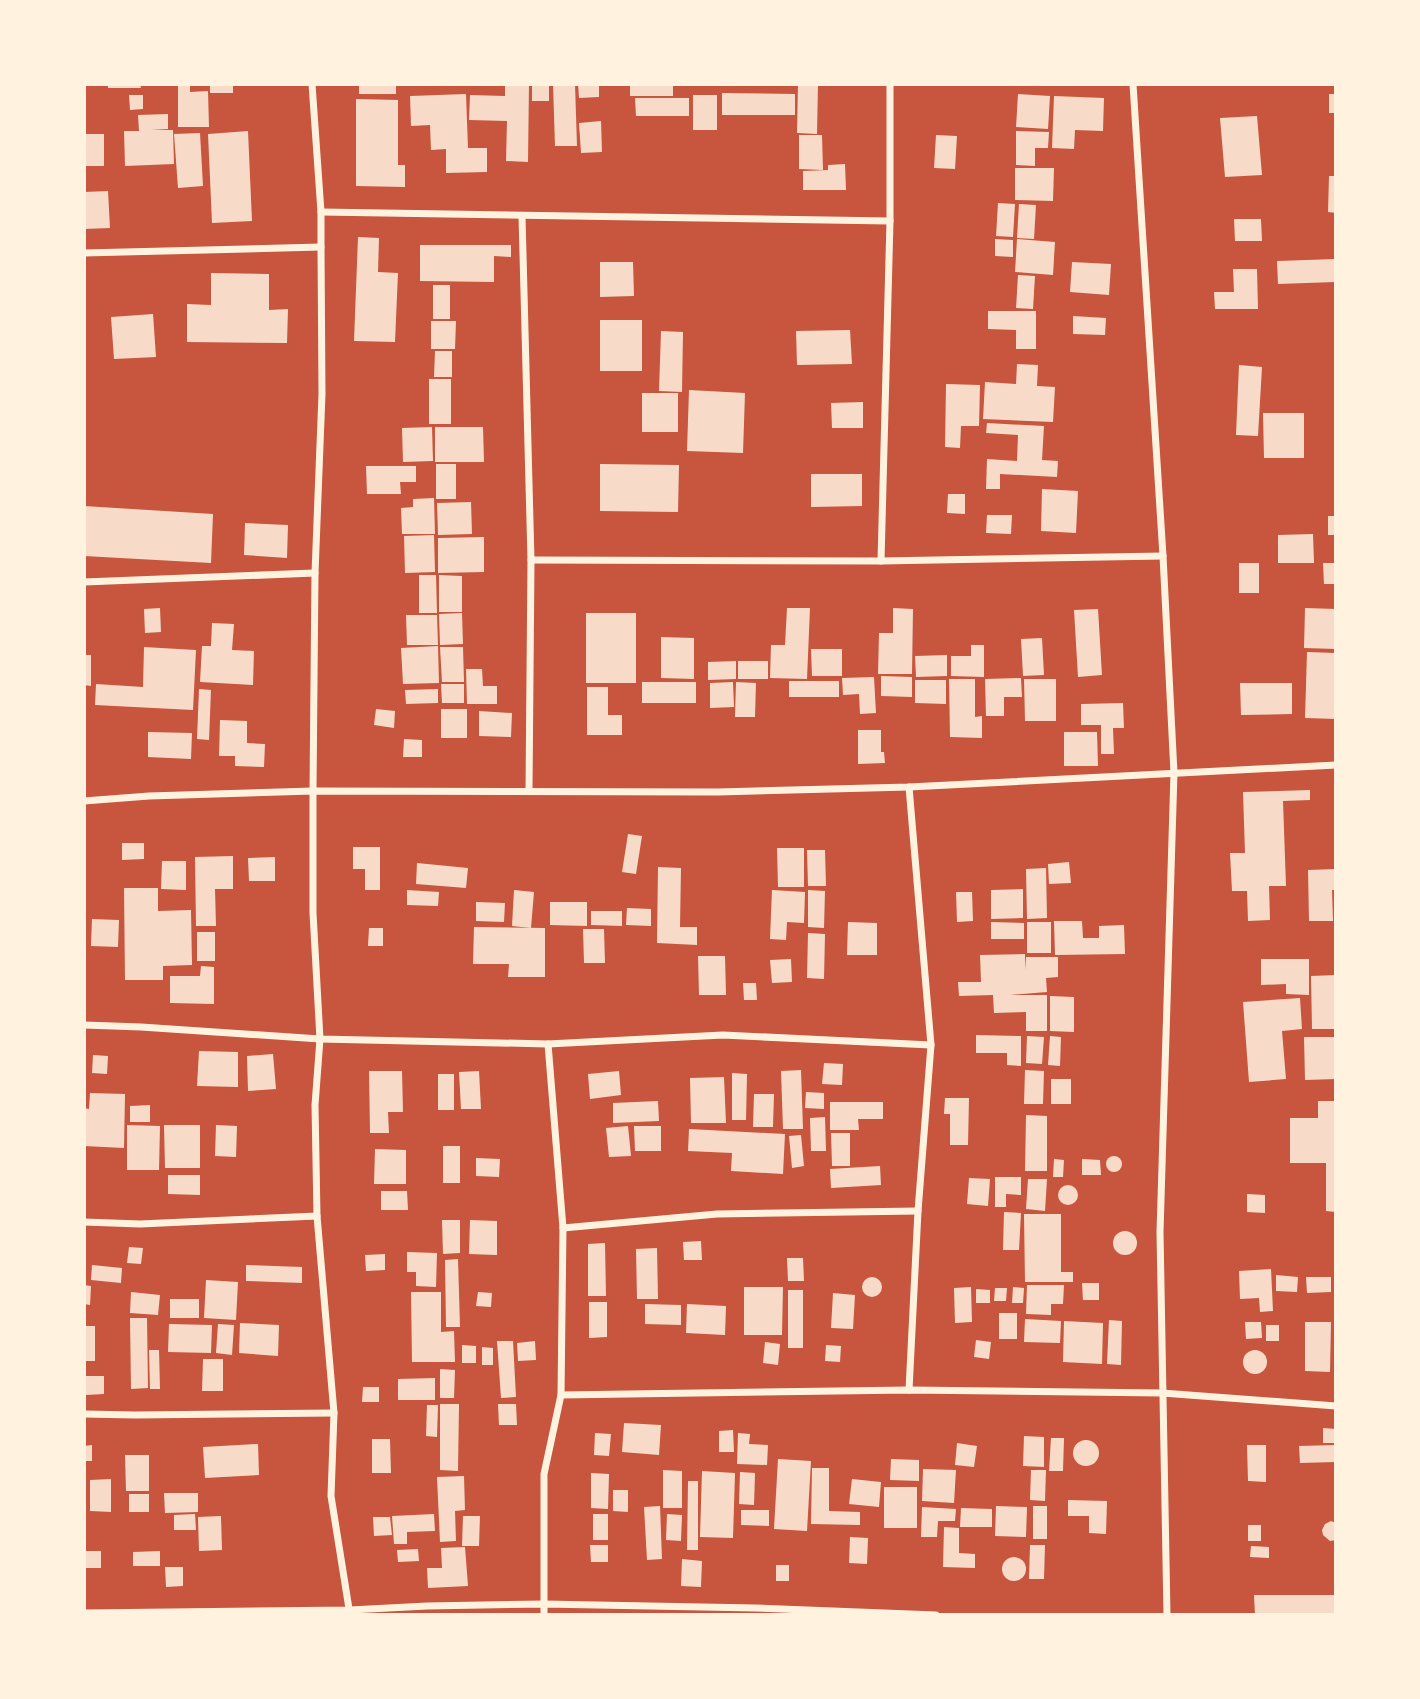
<svg xmlns="http://www.w3.org/2000/svg" width="1420" height="1699" font-family="Quicksand,sans-serif">
<style>
.building{fill:#f7dbc8}
.lines{fill:none;stroke-linecap:round;stroke-linejoin:round}
.minor{stroke:#fff3e0;stroke-width:7}
</style>
<rect width="100%" height="100%" fill="#c8553d"/>
<g class="building">
<path d="M108 84H140L141 88H108Z"/>
<path d="M178 84H190V92L208 91 209 127H178Z"/>
<rect x="210" y="84" width="23" height="9"/>
<rect x="359" y="84" width="37" height="10"/>
<path d="M505 84H529L528 162 506 161 507 121 469 120 470 95 505 96Z"/>
<rect x="532" y="84" width="17" height="17"/>
<path d="M553 84H575L577 146H555Z"/>
<path d="M578 84H599V97L579 98Z"/>
<rect x="630" y="84" width="43" height="12"/>
<path d="M798 84H818L817 134 797 133Z"/>
<path d="M722 93 795 94V115H722Z"/>
<path d="M466 94 468 148H487V172L446 173V149L431 150 430 125 411 126 410 96Z"/>
<path d="M1018 94 1050 96 1048 129 1016 127Z"/>
<rect x="1329" y="94" width="7" height="19"/>
<path d="M129 95H143V109L130 110Z"/>
<rect x="693" y="95" width="24" height="35"/>
<path d="M1054 96 1104 98 1103 131 1075 130 1074 149 1052 148Z"/>
<path d="M635 98H689V116H636Z"/>
<path d="M356 99 398 100V165H405V187L356 186Z"/>
<path d="M168 114V129L151 130H173L174 164 125 166 124 131H139L138 115Z"/>
<path d="M1257 116 1262 175 1225 177 1220 118Z"/>
<path d="M601 121 602 152 581 153 579 123Z"/>
<path d="M248 131 252 221 212 223 208 134Z"/>
<path d="M1016 131 1049 132 1048 148H1035V166L1016 165Z"/>
<path d="M200 133 203 186 178 188 174 134Z"/>
<rect x="84" y="134" width="20" height="32"/>
<path d="M799 135H822L823 170 799 169Z"/>
<path d="M936 135 957 136 955 169 934 168Z"/>
<path d="M845 164 846 190H803V171L828 170V165Z"/>
<path d="M1015 168H1054L1053 201 1015 200Z"/>
<path d="M1329 176H1336V213L1328 212Z"/>
<path d="M108 191 110 228 84 229V192Z"/>
<path d="M998 203 1015 204 1013 237 996 236Z"/>
<path d="M1019 204 1036 205 1034 239 1017 238Z"/>
<path d="M1234 219H1261L1262 241H1235Z"/>
<path d="M358 237 379 238 378 272 398 273 395 342 354 341Z"/>
<path d="M995 239 1013 240V257L995 256Z"/>
<path d="M1017 239 1055 242 1053 275 1015 272Z"/>
<path d="M420 245H511V257L494 256V282L420 281Z"/>
<path d="M1336 259V282L1278 284 1277 261Z"/>
<path d="M600 262H633L634 296 600 297Z"/>
<path d="M1072 262 1111 264 1109 295 1070 292Z"/>
<path d="M1233 269H1257L1258 309H1215L1214 292H1234Z"/>
<path d="M211 273 269 274V310L288 309 287 343 187 342V304L211 305Z"/>
<path d="M1018 275 1035 276 1033 309 1016 308Z"/>
<rect x="433" y="285" width="17" height="34"/>
<path d="M988 311H1036V349H1016V330L988 329Z"/>
<path d="M153 314 156 357 114 359 111 317Z"/>
<path d="M1073 316 1106 318 1105 335 1073 334Z"/>
<rect x="600" y="320" width="42" height="51"/>
<path d="M431 321H456L455 349H431Z"/>
<path d="M850 330 852 364 797 365 796 331Z"/>
<path d="M661 331 683 332 682 392 659 391Z"/>
<path d="M435 351H452V377H434Z"/>
<path d="M1017 364 1038 365 1037 386 1055 387 1053 422 983 419 985 382 1016 384Z"/>
<path d="M1239 365 1262 367 1258 436 1236 435Z"/>
<rect x="429" y="379" width="22" height="45"/>
<path d="M946 384 980 385 979 426H961L960 448 945 447Z"/>
<path d="M689 390 745 393 743 453 687 451Z"/>
<rect x="642" y="393" width="36" height="39"/>
<path d="M863 402V428H832L831 403Z"/>
<path d="M1263 413H1304V458H1264Z"/>
<path d="M987 423 1044 426 1042 460 1058 461 1057 477 1000 474V489H986L987 459 1017 461 1018 435 986 433Z"/>
<path d="M432 427 433 461 403 462 402 428Z"/>
<path d="M435 427H483L484 462H435Z"/>
<rect x="436" y="464" width="20" height="35"/>
<path d="M600 464 679 465 678 512 600 511Z"/>
<path d="M366 466H416V482H400L401 494H367Z"/>
<path d="M811 474H862V506L811 507Z"/>
<path d="M1042 489 1078 491 1076 533 1041 531Z"/>
<path d="M948 494H965V514L947 513Z"/>
<path d="M434 498 435 534H402L401 508 413 507V499Z"/>
<path d="M471 502 472 534 438 535 437 503Z"/>
<path d="M84 506 213 514 211 563 84 556Z"/>
<path d="M987 515H1012L1011 534 986 533Z"/>
<rect x="1328" y="516" width="8" height="19"/>
<path d="M245 523 288 525 287 558 244 555Z"/>
<path d="M1313 534 1314 563H1278V535Z"/>
<path d="M434 535 435 572 405 573 404 536Z"/>
<path d="M484 537V572L438 573V538Z"/>
<rect x="1239" y="563" width="20" height="30"/>
<path d="M1323 563H1336V584H1324Z"/>
<path d="M419 575H436L437 613H419Z"/>
<path d="M439 575 462 576V612H439Z"/>
<path d="M160 608 161 632 145 633 144 609Z"/>
<path d="M787 608H810L807 679 770 678 771 645H785Z"/>
<path d="M893 608 913 609 912 674H878L879 633H893Z"/>
<path d="M1305 608 1336 609V649L1304 648Z"/>
<path d="M1098 609 1102 675 1078 677 1074 610Z"/>
<path d="M462 613 463 644 440 645 439 614Z"/>
<rect x="586" y="613" width="50" height="70"/>
<path d="M406 615H437L438 645H407Z"/>
<path d="M212 623 234 624 232 650 254 651 253 685 200 682 202 646H211Z"/>
<path d="M661 637 694 638V679L661 678Z"/>
<path d="M1042 638 1044 675 1023 676 1021 639Z"/>
<path d="M971 645H984V677L951 676V656H971Z"/>
<path d="M438 646 439 683 403 684 401 648Z"/>
<path d="M144 647 196 650 193 710 95 705 96 684 143 687Z"/>
<path d="M440 647H463L464 682H442Z"/>
<path d="M811 649H842V676H812Z"/>
<path d="M1307 652 1336 653V719L1305 718Z"/>
<path d="M84 655H91V686L84 685Z"/>
<path d="M947 655V676L916 677 915 656Z"/>
<path d="M736 661V679L708 680V662Z"/>
<rect x="738" y="661" width="30" height="18"/>
<path d="M466 669H482L483 686H497V704H467Z"/>
<path d="M881 676 912 677V697L881 696Z"/>
<path d="M874 677 876 713 860 714 859 694 843 695 842 678Z"/>
<path d="M1021 678 1022 697H1004V716H986L985 679Z"/>
<path d="M949 679H975V717L982 716V738L950 737Z"/>
<path d="M1024 679H1056V721H1025Z"/>
<path d="M915 680H946V704L915 703Z"/>
<rect x="789" y="681" width="50" height="16"/>
<rect x="642" y="682" width="54" height="21"/>
<path d="M733 682 734 707 710 708V683Z"/>
<path d="M736 682 756 683 755 717H735Z"/>
<path d="M1240 683H1292V714L1241 715Z"/>
<path d="M441 684H464V703H442Z"/>
<path d="M587 687H608V715H622V735H587Z"/>
<path d="M199 689 211 690 209 740 197 739Z"/>
<path d="M438 689V703L406 704 405 690Z"/>
<path d="M1123 703 1124 728H1113L1114 754H1101V725H1081V704Z"/>
<path d="M376 709 395 711 394 728 374 725Z"/>
<rect x="441" y="709" width="26" height="29"/>
<path d="M479 711 512 713 511 737 479 736Z"/>
<path d="M220 720 247 721V743L265 744 264 767 235 766V756H219Z"/>
<path d="M858 730H881V752H884L885 763 858 764Z"/>
<path d="M148 732 192 733 191 759 148 757Z"/>
<path d="M1064 732H1097L1098 766H1064Z"/>
<path d="M404 739 422 740V757H403Z"/>
<path d="M1310 790V800L1283 801 1286 886H1269L1270 920 1248 921 1247 891H1232L1230 853H1245L1243 792Z"/>
<path d="M628 834 642 836 636 874 622 872Z"/>
<path d="M122 843H144V859L122 860Z"/>
<path d="M353 847H380V890H365V869H353Z"/>
<path d="M777 848H804V887H778Z"/>
<path d="M807 850H825L826 886H808Z"/>
<path d="M233 856V889H215L216 926H196L195 857Z"/>
<path d="M275 857V881H249L248 858Z"/>
<path d="M162 861H186V890L161 889Z"/>
<path d="M1069 862 1071 883 1049 884 1048 864Z"/>
<path d="M417 863 468 868 466 888 416 884Z"/>
<path d="M658 867 681 868 680 927H697V945L657 943Z"/>
<path d="M1046 868 1047 918 1027 919 1026 869Z"/>
<path d="M1336 869V890H1332L1333 921H1309L1308 870Z"/>
<path d="M124 888H158V911L191 910 192 965 163 966V980H125Z"/>
<path d="M1023 889V918L991 919V890Z"/>
<path d="M407 890 439 892 438 906 407 905Z"/>
<path d="M514 890 534 892 531 928 512 926Z"/>
<path d="M772 890 805 892 804 923 787 922 786 940 770 939Z"/>
<path d="M808 890 825 891 824 928 808 927Z"/>
<path d="M956 892H972L973 921 957 922Z"/>
<path d="M476 902 505 903 504 922 476 921Z"/>
<path d="M550 902H587V926L550 925Z"/>
<path d="M627 908 651 909V926L626 925Z"/>
<path d="M591 911H622V926L591 925Z"/>
<path d="M92 919 119 920 118 947 91 946Z"/>
<path d="M1054 921H1082L1083 938H1099V926L1124 925 1125 954 1055 955Z"/>
<path d="M848 922 877 923V955H847Z"/>
<path d="M991 922 1024 923V939H991Z"/>
<rect x="1027" y="922" width="24" height="31"/>
<path d="M474 927 545 928V977H508L509 964H473Z"/>
<path d="M369 928H383V946H368Z"/>
<path d="M583 929H604L605 963H584Z"/>
<rect x="197" y="932" width="18" height="29"/>
<path d="M808 933 825 934 824 979 807 978Z"/>
<path d="M1025 954V970L1026 957H1058V977L1046 978 1047 992 1010 995H1047V1031H1026V1012L994 1013 993 995 959 996 958 982H981L980 955Z"/>
<path d="M698 956H725L726 995H699Z"/>
<path d="M791 959 792 982 772 983 770 960Z"/>
<path d="M1261 959H1309V995L1286 994V984L1261 985Z"/>
<path d="M201 966 214 967V1004L170 1003V976H200Z"/>
<path d="M1336 975V1029H1312L1311 976Z"/>
<path d="M743 983H756L757 1000H744Z"/>
<path d="M1050 996 1074 997V1032L1050 1031Z"/>
<path d="M1300 998 1302 1029 1282 1031 1286 1079 1249 1082 1243 1002Z"/>
<path d="M976 1035 1021 1036V1066L1007 1065V1053H976Z"/>
<path d="M1027 1036 1044 1037 1042 1064 1026 1063Z"/>
<path d="M1050 1036 1061 1037 1060 1066 1048 1065Z"/>
<path d="M1304 1037H1336V1079L1305 1080Z"/>
<path d="M199 1051 238 1052V1087L197 1086Z"/>
<path d="M273 1054 276 1089 248 1091 247 1056Z"/>
<path d="M93 1055 108 1056 107 1074 92 1073Z"/>
<path d="M824 1063 843 1064 842 1085 822 1084Z"/>
<path d="M801 1070 803 1129H783L781 1071Z"/>
<path d="M1025 1070 1044 1071 1043 1104H1024Z"/>
<path d="M369 1071H402L403 1112H388L389 1133H370Z"/>
<path d="M479 1071 481 1109H461L459 1072Z"/>
<path d="M619 1071 621 1095 590 1099 588 1074Z"/>
<path d="M732 1073 747 1074 746 1120H732Z"/>
<rect x="438" y="1074" width="16" height="36"/>
<path d="M724 1077 726 1123H691L690 1078Z"/>
<rect x="1051" y="1079" width="20" height="25"/>
<path d="M806 1092 824 1093V1109L805 1108Z"/>
<path d="M90 1093 125 1094 124 1148 84 1146V1108L89 1109Z"/>
<path d="M754 1094H774L773 1127H753Z"/>
<path d="M945 1098H969L968 1145H950V1114H944Z"/>
<path d="M658 1101 659 1121 613 1123V1103Z"/>
<path d="M1318 1101H1336V1212L1326 1211V1163H1290V1118H1318Z"/>
<path d="M830 1102H883V1119H858L859 1130H830Z"/>
<path d="M150 1105V1122H130V1106Z"/>
<path d="M1026 1115 1047 1116V1171H1025Z"/>
<path d="M825 1117 826 1151H811L810 1118Z"/>
<path d="M127 1125 160 1126 159 1170H127Z"/>
<path d="M164 1125H200V1168H165Z"/>
<path d="M216 1125 237 1126 236 1157 215 1156Z"/>
<path d="M628 1126 631 1156 609 1157 606 1128Z"/>
<path d="M634 1126H661V1151H635Z"/>
<path d="M689 1129 785 1134 783 1174 731 1171 732 1153 688 1151Z"/>
<path d="M831 1133H850V1166H832Z"/>
<path d="M801 1135 804 1166 792 1168 789 1136Z"/>
<rect x="443" y="1146" width="17" height="37"/>
<path d="M375 1149 406 1150V1184H374Z"/>
<circle cx="1114" cy="1164" r="8"/>
<path d="M476 1158 500 1159 499 1177 476 1176Z"/>
<path d="M1054 1159 1064 1160 1063 1177H1053Z"/>
<path d="M1082 1159 1100 1160 1101 1175H1082Z"/>
<path d="M880 1166 881 1185 831 1188 830 1169Z"/>
<path d="M168 1175H200V1195L168 1194Z"/>
<path d="M995 1177H1021V1195L1006 1194V1207H995Z"/>
<path d="M969 1178 990 1179 988 1206 967 1204Z"/>
<path d="M1028 1179H1047L1045 1211 1026 1209Z"/>
<circle cx="1068" cy="1195" r="10"/>
<path d="M381 1191H407L408 1210H381Z"/>
<path d="M1247 1194 1265 1195V1213L1247 1212Z"/>
<path d="M1004 1212 1021 1213 1019 1250H1003Z"/>
<path d="M1024 1214H1061V1272H1073V1282H1025Z"/>
<path d="M442 1220H460V1253L443 1254Z"/>
<path d="M470 1220 497 1221V1255L469 1254Z"/>
<circle cx="1125" cy="1243" r="12"/>
<path d="M701 1241 702 1260H684L683 1242Z"/>
<path d="M605 1243 606 1296H588V1244Z"/>
<path d="M129 1247 143 1248 141 1264 127 1263Z"/>
<path d="M657 1248 658 1299H637L636 1249Z"/>
<path d="M407 1252 437 1253 436 1287 416 1286V1272H407Z"/>
<path d="M385 1254V1270L366 1271 365 1255Z"/>
<path d="M787 1258H803L804 1281H788Z"/>
<path d="M458 1259 460 1327H446L445 1260Z"/>
<path d="M92 1265 122 1268 121 1283 91 1280Z"/>
<path d="M246 1265 302 1267V1283L246 1281Z"/>
<path d="M1271 1269 1273 1311 1260 1312 1259 1298 1240 1299 1239 1271Z"/>
<path d="M1276 1275 1298 1277 1297 1292 1276 1291Z"/>
<path d="M1306 1277H1331V1292L1307 1293Z"/>
<circle cx="872" cy="1287" r="10"/>
<path d="M206 1280 238 1282 236 1320 204 1318Z"/>
<path d="M1082 1283H1099V1300H1083Z"/>
<path d="M84 1285 91 1286 90 1305 84 1304Z"/>
<path d="M1027 1285H1064L1063 1304H1051V1315L1026 1314Z"/>
<path d="M744 1287H783L782 1335H744Z"/>
<path d="M971 1287 972 1322 955 1323 954 1288Z"/>
<path d="M1013 1287 1024 1288 1023 1303H1012Z"/>
<path d="M995 1288H1007L1006 1301H994Z"/>
<path d="M976 1289 990 1290V1303H976Z"/>
<rect x="788" y="1290" width="15" height="58"/>
<path d="M131 1292 160 1295 158 1315 130 1313Z"/>
<path d="M411 1292H441V1332L454 1331 455 1362H412Z"/>
<path d="M478 1292 492 1293 491 1307 476 1306Z"/>
<path d="M833 1293 855 1295 853 1329 831 1328Z"/>
<rect x="170" y="1299" width="29" height="19"/>
<path d="M589 1302H607V1337L589 1338Z"/>
<path d="M645 1304 681 1305V1325L645 1324Z"/>
<path d="M687 1304 726 1306 725 1335 686 1333Z"/>
<rect x="999" y="1313" width="18" height="26"/>
<path d="M130 1318H147L148 1388 131 1389Z"/>
<path d="M1025 1319 1061 1321 1060 1343 1024 1342Z"/>
<path d="M1109 1320 1122 1321 1121 1365 1107 1364Z"/>
<path d="M1064 1321 1103 1323 1102 1364 1063 1362Z"/>
<path d="M1245 1322H1261L1262 1338 1246 1339Z"/>
<path d="M1305 1322H1331L1330 1372 1305 1371Z"/>
<path d="M240 1323 279 1325 278 1356 239 1353Z"/>
<path d="M169 1324 212 1325 211 1353 168 1352Z"/>
<path d="M218 1324 234 1325 232 1355 216 1353Z"/>
<rect x="1266" y="1325" width="13" height="16"/>
<rect x="84" y="1326" width="11" height="35"/>
<path d="M976 1340 991 1342 989 1359 974 1357Z"/>
<path d="M497 1341H513L516 1397 501 1398Z"/>
<path d="M535 1341 536 1360 518 1361 517 1343Z"/>
<path d="M765 1342 780 1344 778 1365 763 1363Z"/>
<path d="M462 1345 476 1346V1363H462Z"/>
<path d="M826 1345 841 1346 840 1362 825 1361Z"/>
<path d="M482 1347 493 1348V1365H482Z"/>
<circle cx="1255" cy="1362" r="12"/>
<path d="M149 1350H159L160 1389H150Z"/>
<path d="M203 1359H223V1391H202Z"/>
<path d="M440 1369 455 1370 454 1398H440Z"/>
<path d="M86 1376H104V1394L86 1395Z"/>
<path d="M435 1378V1400H398V1379Z"/>
<path d="M363 1387H379V1402H362Z"/>
<path d="M440 1404H459L458 1471 440 1470Z"/>
<path d="M498 1404H516L517 1425H499Z"/>
<path d="M427 1405H438L437 1437 426 1436Z"/>
<path d="M624 1423 661 1425 659 1455 622 1452Z"/>
<path d="M1323 1428 1336 1429V1443H1323Z"/>
<path d="M733 1430 734 1452H719V1431Z"/>
<path d="M595 1433 611 1434 609 1456 594 1455Z"/>
<path d="M738 1433 750 1434 749 1444 768 1445 767 1465 737 1464Z"/>
<path d="M1024 1436 1044 1437V1467L1023 1466Z"/>
<path d="M1051 1438H1064L1063 1471H1049Z"/>
<path d="M372 1439H390L391 1473H372Z"/>
<circle cx="1086" cy="1453" r="13"/>
<path d="M957 1443 977 1446 974 1467 955 1465Z"/>
<path d="M258 1444 259 1475 205 1478 203 1447Z"/>
<path d="M92 1445V1461H84V1446Z"/>
<path d="M1247 1445H1266V1482L1248 1481Z"/>
<path d="M1336 1445V1462L1300 1463 1299 1446Z"/>
<path d="M125 1455H149V1491H126Z"/>
<path d="M778 1459 811 1461 807 1531 774 1529Z"/>
<path d="M891 1459 919 1460V1481L890 1480Z"/>
<path d="M812 1468H829V1511L860 1512V1525L811 1524Z"/>
<path d="M923 1469 956 1470 954 1503 922 1501Z"/>
<path d="M663 1470 682 1471V1508H663Z"/>
<path d="M1031 1470H1046L1045 1501 1030 1500Z"/>
<path d="M702 1471 735 1473 733 1538 700 1537Z"/>
<path d="M740 1472 755 1473 754 1505 739 1504Z"/>
<path d="M591 1473 609 1474 608 1509 591 1508Z"/>
<path d="M464 1476 465 1510 455 1511 456 1541 440 1542 437 1477Z"/>
<path d="M111 1479V1512L90 1511V1480Z"/>
<path d="M852 1479 881 1482 879 1507 849 1504Z"/>
<path d="M688 1481H698V1550H687Z"/>
<rect x="884" y="1487" width="33" height="41"/>
<path d="M613 1490H628V1512L613 1511Z"/>
<path d="M164 1493H198V1512L165 1513Z"/>
<rect x="129" y="1494" width="20" height="18"/>
<path d="M1068 1500 1107 1501 1106 1534 1089 1533V1516H1068Z"/>
<path d="M660 1506 662 1559 647 1560 644 1507Z"/>
<path d="M996 1506 1027 1507 1026 1537 995 1536Z"/>
<rect x="1033" y="1506" width="14" height="33"/>
<path d="M922 1507 956 1509 955 1521H938L937 1537H921Z"/>
<path d="M961 1508 992 1509V1527H960Z"/>
<path d="M741 1510H769V1526L741 1525Z"/>
<path d="M195 1514 196 1530H174V1515Z"/>
<path d="M434 1514 435 1531 407 1532V1544H394L392 1516Z"/>
<rect x="593" y="1514" width="15" height="26"/>
<path d="M667 1514 682 1515 681 1541 666 1540Z"/>
<path d="M221 1516 222 1550 199 1551 198 1517Z"/>
<path d="M463 1516H480L479 1546H462Z"/>
<path d="M373 1517H390L392 1535 374 1536Z"/>
<path d="M1331 1521 1336 1523V1540L1330 1541 1323 1535 1322 1530 1325 1524Z"/>
<rect x="1248" y="1525" width="13" height="16"/>
<path d="M944 1527 959 1528V1553L975 1554V1568L943 1567Z"/>
<path d="M850 1537 868 1538 867 1564 849 1563Z"/>
<path d="M590 1545H608V1562H591Z"/>
<path d="M1030 1545H1045L1044 1579H1029Z"/>
<path d="M1251 1546 1269 1547V1558L1250 1557Z"/>
<path d="M465 1547 468 1586 428 1588 427 1568H442L441 1548Z"/>
<path d="M418 1549 419 1561 398 1562 397 1550Z"/>
<rect x="84" y="1551" width="17" height="17"/>
<path d="M160 1551V1566H133V1552Z"/>
<circle cx="1014" cy="1569" r="12"/>
<path d="M682 1559 702 1561 701 1587 681 1586Z"/>
<rect x="776" y="1565" width="13" height="16"/>
<path d="M165 1567H183V1586L166 1587Z"/>
<path d="M1254 1595H1336V1615H1255Z"/>
</g>
<g class="lines">
<g class="minor">
<path d="M312 84 321 212V247L322 394 315 573 313 791V913L320 1039 315 1105 317 1216 334 1413 331 1496 350 1615"/>
<path d="M1133 84 1163 556 1174 773 1160 1232 1167 1615"/>
<path d="M321 212 890 221"/>
<path d="M522 216 531 560 529 791"/>
<path d="M84 253 321 247"/>
<path d="M531 560 881 561 1163 556"/>
<path d="M881 561 890 221V84"/>
<path d="M84 582 315 573"/>
<path d="M909 787 931 1045 918 1211 909 1390"/>
<path d="M84 801 149 796 313 791 718 792 909 787 1336 765"/>
<path d="M84 1025 141 1027 320 1039 548 1044 723 1035 931 1045"/>
<path d="M84 1222 140 1224 317 1216"/>
<path d="M563 1228 717 1214 918 1211"/>
<path d="M561 1395 909 1390 1162 1393 1336 1406"/>
<path d="M84 1414 135 1415 334 1413"/>
<path d="M84 1613 350 1610 427 1606 544 1604 755 1608 936 1615"/>
<path d="M544 1615V1474L561 1395 563 1228 548 1044"/>
</g>
</g>
<rect width="1420" height="1699" fill="none" stroke="#fff3e0" stroke-width="172"/>
</svg>
